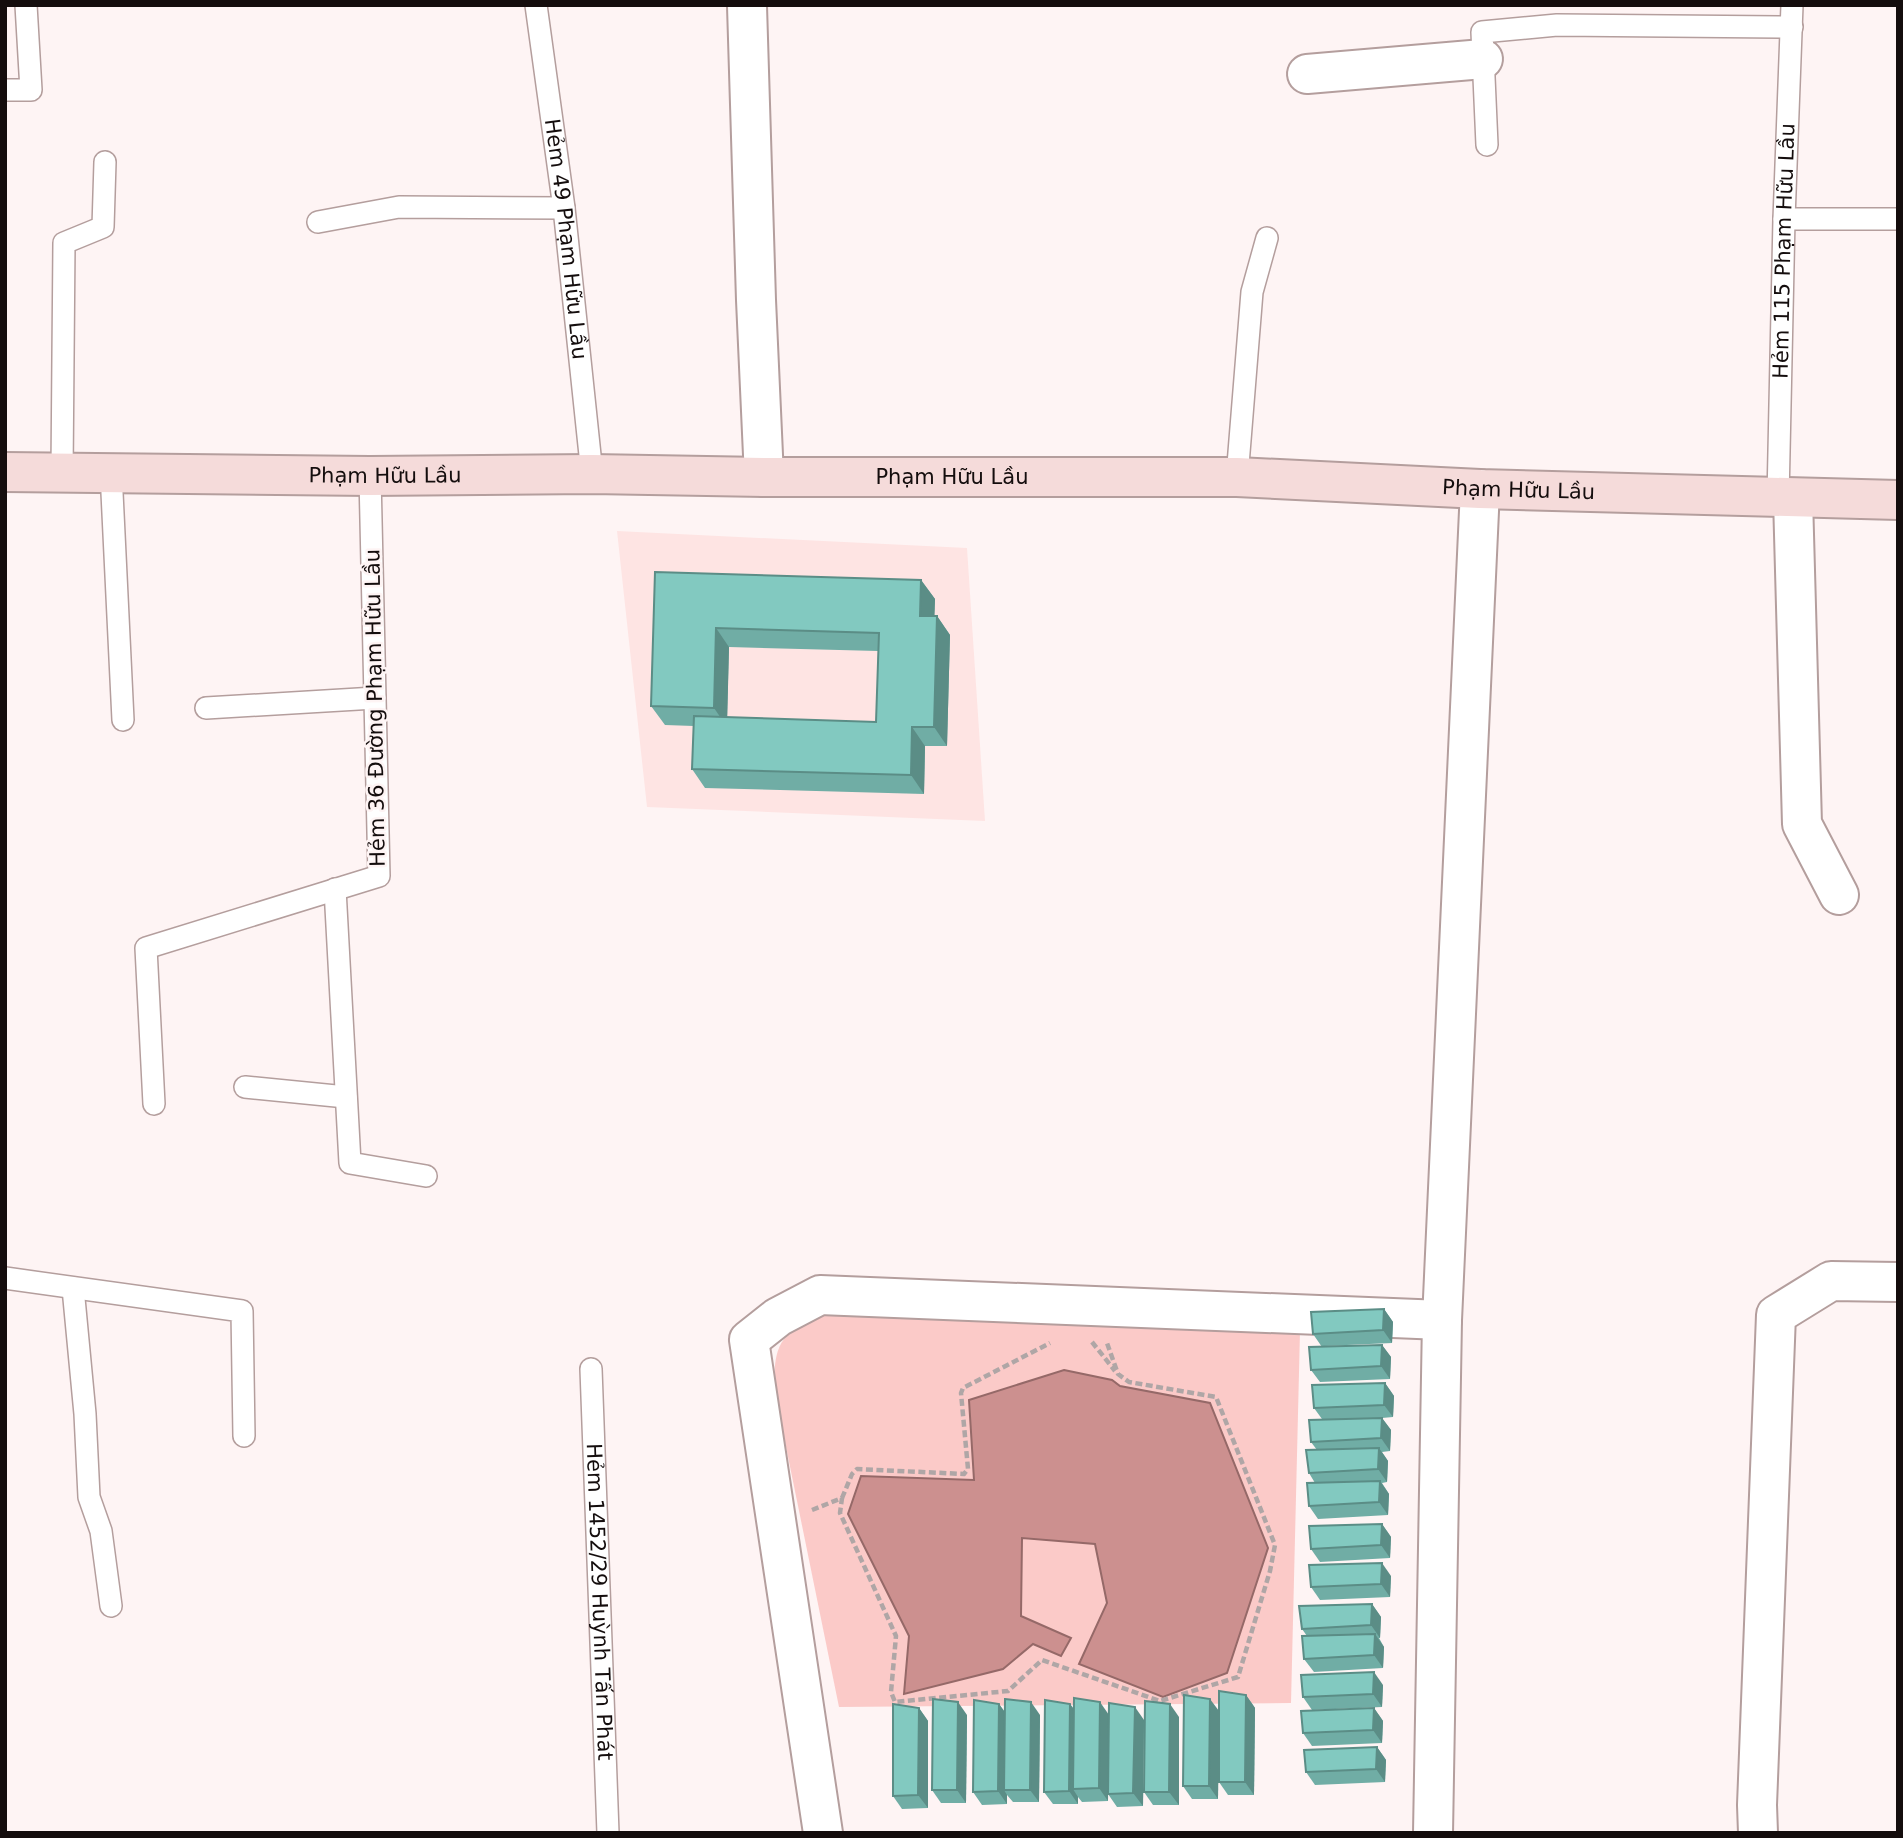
<svg xmlns="http://www.w3.org/2000/svg" width="1903" height="1838" font-family="'DejaVu Sans',sans-serif">
<style>
.built{fill:#fee4e3}
.green{fill:#fbcac8}
.water{fill:#cc908f;stroke:#956968;stroke-width:2}
.lines{fill:none;stroke-linecap:round;stroke-linejoin:round}
.service-casing{stroke:#b49e9d;stroke-width:24}
.minor-casing{stroke:#b49e9d;stroke-width:42}
.secondary-casing{stroke:#b49e9d;stroke-width:42}
.path{stroke:#afa6a6;stroke-width:4.5;stroke-dasharray:7 3.5;stroke-linecap:butt}
.service{stroke:#fff;stroke-width:21}
.minor{stroke:#fff;stroke-width:38}
.secondary{stroke:#f5dbda;stroke-width:38}
.wall{fill:#70ada5;fill-rule:evenodd}
.shaded-wall{fill:#5b8d86}
.building{fill:#82c9c0;stroke:#5b8d86;stroke-width:2}
.labels{text-anchor:middle;stroke-width:5;stroke-linejoin:round;paint-order:stroke}
.street-label{font-size:21px;fill:#140d0d;stroke:#fef4f4}
</style>
<rect width="100%" height="100%" fill="#fef4f4"/>
<path class="built" d="M617 531 967 548 985 821 647 807Z"/>
<path class="green" d="M823 1314 1300 1331 1291 1703 839 1707 774 1388C774 1342 781 1333 823 1314Z"/>
<path class="water" d="M1064 1370 1112 1380 1120 1386 1210 1403 1268 1548 1227 1673 1163 1697 1079 1664 1107 1603 1095 1544 1022 1538 1021 1616 1071 1638 1061 1656 1033 1644 1003 1669 904 1694 909 1636 848 1514 861 1476 974 1480 969 1400Z"/>
<g class="lines">
<g class="service-casing">
<g id="service">
<path id="s1" d="M536 5 564 208 592 474"/>
<path d="M5 90H31L26 5"/>
<path d="M1487 145 1482 32 1557 25 1792 27"/>
<path d="M1784 219H1898"/>
<path d="M318 222 399 207 564 208"/>
<path d="M62 472 64 243 103 227 105 162"/>
<path d="M111 472 123 720"/>
<path d="M1237 477 1252 292 1267 238"/>
<path id="s2" d="M1778 498 1784 219 1792 5"/>
<path d="M206 708 375 698"/>
<path d="M335 889 350 1163 426 1176"/>
<path d="M245 1087 346 1097"/>
<path d="M154 1104 146 948 379 876 370 476"/>
<path d="M5 1278 242 1311 244 1436"/>
<path d="M73 1288 85 1414 89 1497 101 1531 111 1606"/>
<path id="s3" d="M591 1369 608 1833"/>
</g>
</g>
<g class="minor-casing">
<g id="minor">
<path d="M747 6 756 300 764 477"/>
<path d="M1307 74 1483 59"/>
<path d="M1793 498 1802 824 1839 895"/>
<path d="M823 1833 749 1340 778 1317 820 1295 1442 1320"/>
<path d="M1433 1833 1442 1320 1480 489"/>
<path d="M1758 1833 1757 1805 1776 1315 1831 1281 1898 1282"/>
</g>
</g>
<g class="secondary-casing">
<g id="secondary">
<path id="s4" d="M5 472 370 476 592 474 764 477H1237L1480 489 1898 500"/>
</g>
</g>
<g class="path">
<path d="M1092 1342 1115 1371"/>
<path d="M842 1498 852 1474 857 1469 964 1474 968 1469 961 1393 963 1388 1050 1343"/>
<path d="M812 1510 842 1498 840 1513 896 1636 891 1692 895 1702 1008 1691 1042 1660 1160 1701 1238 1677 1270 1571 1275 1545 1216 1397 1129 1382 1118 1374 1107 1343"/>
</g>
<use href="#service" class="service"/>
<use href="#minor" class="minor"/>
<use href="#secondary" class="secondary"/>
</g>
<g class="wall">
<path d="M655 572 921 580 935 599 934 616H937L950 635 947 746H925L924 794 705 788 692 769 694 726 665 725 651 706ZM729 647 878 651 876 722 727 717Z"/>
<path d="M1384 1309 1393 1322 1392 1343 1324 1346 1382 1345 1391 1357 1390 1379 1320 1382 1311 1370 1322 1347 1313 1334Z"/>
<path d="M1385 1383 1394 1396 1393 1417 1382 1418 1391 1430 1390 1451 1382 1452 1388 1461 1387 1482 1382 1483 1389 1494 1388 1515 1318 1519 1309 1506 1315 1483 1309 1473 1317 1450 1311 1442 1322 1419 1314 1408Z"/>
<path d="M1382 1524 1391 1537 1390 1558 1320 1562 1311 1549Z"/>
<path d="M1391 1576 1390 1597 1320 1600 1311 1587Z"/>
<path d="M1372 1604 1381 1617 1380 1638H1379L1384 1647 1383 1668 1314 1672 1304 1659 1307 1636 1302 1629Z"/>
<path d="M1383 1685 1382 1707 1312 1710 1303 1697Z"/>
<path d="M1246 1695 1255 1708 1254 1795H1228L1219 1782Z"/>
<path d="M999 1704 1005 1712 1040 1715 1039 1802H1013L1007 1795V1804L982 1805 973 1792Z"/>
<path d="M1070 1704 1074 1709 1144 1720 1143 1806 1117 1807 1108 1794V1801L1082 1802 1078 1797V1804H1053L1044 1792Z"/>
<path d="M919 1708 928 1721V1808L902 1809 893 1796Z"/>
<path d="M1374 1708 1383 1721 1382 1743 1312 1746 1303 1733Z"/>
<path d="M1219 1711 1218 1799H1192L1183 1786Z"/>
<path d="M967 1715 966 1803H941L932 1790Z"/>
<path d="M1179 1717V1805H1153L1144 1792Z"/>
<path d="M1377 1747 1386 1760 1385 1782 1315 1785 1306 1772Z"/>
</g>
<g class="shaded-wall">
<path d="M921 580 935 599 934 635 920 616Z"/>
<path d="M937 616 950 635 947 746 934 727Z"/>
<path d="M716 628 729 647 727 727 714 708Z"/>
<path d="M912 727 925 746 924 794 911 775Z"/>
<path d="M1384 1309 1393 1322 1392 1343 1383 1330Z"/>
<path d="M1382 1345 1391 1357 1390 1379 1381 1366Z"/>
<path d="M1385 1383 1394 1396 1393 1417 1384 1405Z"/>
<path d="M1382 1418 1391 1430 1390 1451 1381 1438Z"/>
<path d="M1379 1448 1388 1461 1387 1482 1378 1469Z"/>
<path d="M1380 1481 1389 1494 1388 1515 1379 1502Z"/>
<path d="M1382 1524 1391 1537 1390 1558 1381 1545Z"/>
<path d="M1382 1563 1391 1576 1390 1597 1381 1584Z"/>
<path d="M1372 1604 1381 1617 1380 1638 1371 1625Z"/>
<path d="M1375 1634 1384 1647 1383 1668 1374 1655Z"/>
<path d="M1374 1672 1383 1685 1382 1707 1373 1694Z"/>
<path d="M1246 1695 1255 1708 1254 1795 1245 1782Z"/>
<path d="M1210 1699 1219 1711 1218 1799 1209 1786Z"/>
<path d="M958 1702 967 1715 966 1803 957 1790Z"/>
<path d="M1031 1702 1040 1715 1039 1802 1030 1790Z"/>
<path d="M1100 1702 1109 1715 1108 1801 1099 1788Z"/>
<path d="M999 1704 1008 1717 1004 1790 1007 1795V1804L998 1791Z"/>
<path d="M1070 1704 1079 1717 1073 1789 1078 1797V1804L1069 1791Z"/>
<path d="M1170 1704 1179 1717V1805L1169 1792Z"/>
<path d="M1135 1707 1144 1720 1143 1806 1133 1793Z"/>
<path d="M919 1708 928 1721V1808L918 1795Z"/>
<path d="M1374 1708 1383 1721 1382 1743 1373 1730Z"/>
<path d="M1377 1747 1386 1760 1385 1782 1376 1769Z"/>
</g>
<g class="building">
<path d="M655 572 921 580 920 616H937L934 727H912L911 775 692 769 694 716 876 722 879 633 716 628 714 708 651 706Z"/>
<path d="M1384 1309 1383 1330 1313 1334 1311 1312Z"/>
<path d="M1382 1345 1381 1366 1311 1370 1309 1347Z"/>
<path d="M1385 1383 1384 1405 1314 1408 1312 1385Z"/>
<path d="M1382 1418 1381 1438 1311 1442 1309 1420Z"/>
<path d="M1379 1448 1378 1469 1309 1473 1306 1450Z"/>
<path d="M1380 1481 1379 1502 1309 1506 1307 1483Z"/>
<path d="M1382 1524 1381 1545 1311 1549 1309 1526Z"/>
<path d="M1382 1563 1381 1584 1311 1587 1309 1565Z"/>
<path d="M1372 1604 1371 1625 1302 1629 1299 1606Z"/>
<path d="M1375 1634 1374 1655 1304 1659 1302 1636Z"/>
<path d="M1374 1672 1373 1694 1303 1697 1301 1675Z"/>
<path d="M1219 1691 1246 1695 1245 1782H1219Z"/>
<path d="M1184 1695 1210 1699 1209 1786H1183Z"/>
<path d="M1074 1698 1100 1702 1099 1788 1073 1789Z"/>
<path d="M933 1699 958 1702 957 1790H932Z"/>
<path d="M1005 1699 1031 1702 1030 1790H1004Z"/>
<path d="M974 1700 999 1704 998 1791 973 1792Z"/>
<path d="M1045 1700 1070 1704 1069 1791 1044 1792Z"/>
<path d="M1145 1701 1170 1704 1169 1792H1144Z"/>
<path d="M1109 1703 1135 1707 1133 1793 1108 1794Z"/>
<path d="M893 1704 919 1708 918 1795 893 1796Z"/>
<path d="M1374 1708 1373 1730 1303 1733 1301 1711Z"/>
<path d="M1377 1747 1376 1769 1306 1772 1304 1750Z"/>
</g>
<g class="labels">
<g class="street-label">
<text dy="7" stroke="none"><textPath href="#s1" startOffset="236">Hẻm 49 Phạm Hữu Lầu</textPath></text>
<text dy="7" stroke="none"><textPath href="#s2" startOffset="247">Hẻm 115 Phạm Hữu Lầu</textPath></text>
<text dy="7" stroke="none"><textPath href="#s4" startOffset="380">Phạm Hữu Lầu</textPath></text>
<text dy="7" stroke="none"><textPath href="#s4" startOffset="947">Phạm Hữu Lầu</textPath></text>
<text dy="7" stroke="none"><textPath href="#s4" startOffset="1514">Phạm Hữu Lầu</textPath></text>
<text transform="translate(375 708) rotate(-91)" y="7">Hẻm 36 Đường Phạm Hữu Lầu</text>
<text dy="7" stroke="none"><textPath href="#s3" startOffset="233">Hẻm 1452/29 Huỳnh Tấn Phát</textPath></text>
</g>
</g>
<rect width="1903" height="1838" fill="none" stroke="#140d0d" stroke-width="14"/>
</svg>
